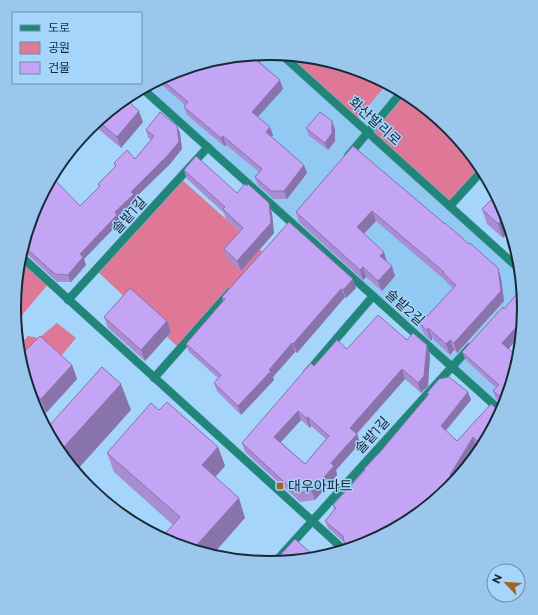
<svg xmlns="http://www.w3.org/2000/svg" width="538" height="615" font-family="Montserrat,'Noto Sans KR',sans-serif">
<style>
.built{fill:#92c9f2}
.green{fill:#de7896}
.lines{fill:none;stroke-linecap:round;stroke-linejoin:round}
.minor-casing{stroke:#88b3d4;stroke-width:9}
.minor{stroke:#1f8679;stroke-width:8}
.wall{fill:#a98dd2;fill-rule:evenodd}
.shaded-wall{fill:#8973ab}
.building{fill:#c4a4f4;stroke:#8973ab;fill-rule:evenodd}
.poi-dot{fill:#a06326;stroke:#a5d5fb;stroke-width:1.5}
.labels{text-anchor:middle;stroke-width:3;stroke-linejoin:round;paint-order:stroke}
.street-label{font-size:14px;fill:#162937;stroke:#a5d5fb}
.poi-label{font-size:14px;fill:#162937;stroke:#a5d5fb;text-anchor:start}
.rim{fill:none;stroke:#162937;stroke-width:2}
</style>
<rect width="100%" height="100%" fill="#a5d5fb"/>
<path class="built" d="M269 53 367 72 449 127 450 206 516 266 521 291 486 329 515 354 504 405 501 411 144 90 172 72Z"/>
<g class="green">
<path d="M291 57 367 72 386 85 358 118Z"/>
<path d="M402 96 449 127 480 173 450 206 371 132Z"/>
<path d="M180 178 264 253 180 349 96 270Z"/>
<path d="M24 259 49 283 17 321 14 307Z"/>
<path d="M57 323 76 338 57 361 26 370 21 344 28 336 39 338Z"/>
<path d="M32 400 46 413 42 418 33 405Z"/>
</g>
<g class="lines">
<g class="minor-casing">
<g id="minor">
<path d="M282 55 516 266"/>
<path d="M144 90 501 411"/>
<path d="M348 156 400 94"/>
<path d="M450 206 480 173"/>
<path d="M24 259 342 548"/>
<path d="M68 300 208 147"/>
<path d="M307 373 373 296"/>
<path d="M154 378 230 292"/>
<path d="M276 561 470 347"/>
</g>
</g>
<use href="#minor" class="minor"/>
</g>
<g class="wall">
<path d="M261 64 283 89 258 117 273 135 272 137 307 173 287 199H274L258 185 255 177 259 172 226 145 224 146 187 115 184 107 185 105 162 85 160 86 156 82 172 72Z"/>
<path d="M128 101 143 122 121 148 96 127 95 123Z"/>
<path d="M177 126 180 133 182 149 170 164 135 198 137 202 119 219 120 222 84 259 86 265 71 282H57L28 255 25 254 34 210 80 206 99 187 98 184 115 167 114 163 135 159 151 140 148 137 146 130Z"/>
<path d="M306 128 335 129V141L328 150 309 136Z"/>
<path d="M353 146 501 278 504 301 457 353 454 350 450 355 432 338 431 341 424 334 420 324 453 288 447 283 446 281 376 221 364 234 387 262 395 276 382 291 366 277 363 280 299 222 296 212Z"/>
<path d="M184 170 237 193 272 213 274 233 241 271 228 259 224 249 240 231 226 219 224 213 187 179Z"/>
<path d="M495 196 503 238 487 224 482 209Z"/>
<path d="M356 288 346 298 345 297 297 353 295 352 273 377 274 380 241 415 217 391 214 383 218 378 189 352 186 344 223 301 222 297Z"/>
<path d="M503 307 504 309 524 308 518 338 508 349 515 355 504 406 496 399 493 391 496 388 466 360 462 352Z"/>
<path d="M104 317 167 321 171 332 145 361 108 328Z"/>
<path d="M407 340 430 355 428 386 421 393 405 379 357 434 360 443 336 470 337 475 315 500 300 502 245 452 242 443 314 366 347 349ZM301 420 310 428 311 426 326 439 305 464 281 442Z"/>
<path d="M23 353 72 365 77 379 46 413 32 400Z"/>
<path d="M468 392 471 400 446 431 457 441 497 409H500L501 411 477 446 476 445 449 488 366 543 346 547 345 543 328 528 325 521 334 510 333 505 365 471 364 469 381 451 428 395 427 393Z"/>
<path d="M159 410 218 447 225 466 215 477 245 518 173 525 114 472 107 453Z"/>
</g>
<g class="shaded-wall">
<path d="M258 56 261 64 255 59Z"/>
<path d="M160 80 162 85 160 86 158 81Z"/>
<path d="M280 80 283 89 255 120 252 112Z"/>
<path d="M139 111 143 122 121 148 117 137Z"/>
<path d="M332 121 335 129V141L328 150 325 143Z"/>
<path d="M177 126 180 133 182 149 170 164 135 198 137 202 119 219 120 222 84 259 86 265 71 282 68 275 80 254 115 212 131 192Z"/>
<path d="M270 127 273 135 269 141 266 132Z"/>
<path d="M223 136 226 145 224 146 221 138Z"/>
<path d="M304 165 307 173 287 199 284 191Z"/>
<path d="M269 203 272 213 274 233 241 271 237 261Z"/>
<path d="M372 211 376 221 360 238 357 227Z"/>
<path d="M506 215 509 232 503 238 498 224Z"/>
<path d="M384 252 387 262 380 256Z"/>
<path d="M392 266 395 276 382 291 378 281Z"/>
<path d="M363 267 366 277 363 280 360 270Z"/>
<path d="M498 268 501 278 504 301 457 353 454 343Z"/>
<path d="M353 279 356 288 346 298 343 290Z"/>
<path d="M341 289 345 297 297 353 293 344Z"/>
<path d="M167 321 171 332 145 361 141 350Z"/>
<path d="M521 322 518 338 506 352 502 343Z"/>
<path d="M428 328 432 338 431 341 428 331Z"/>
<path d="M450 340 454 350 450 355 446 344Z"/>
<path d="M292 343 295 352 273 377 274 380 241 415 238 406Z"/>
<path d="M427 345 430 355 428 386 421 393 418 383Z"/>
<path d="M72 365 77 379 46 413 41 399Z"/>
<path d="M402 369 405 379 355 435 357 434 360 443 336 470 337 475 315 500 312 491 331 463 350 428Z"/>
<path d="M121 384 131 410 77 470 62 449Z"/>
<path d="M468 392 471 400 443 433 441 426Z"/>
<path d="M298 411 301 420 277 446 274 437Z"/>
<path d="M308 417 311 426 310 428 306 418Z"/>
<path d="M473 437 476 445 449 488 428 502 450 475Z"/>
<path d="M218 447 225 466 209 484 202 465Z"/>
<path d="M239 498 245 518 215 552 194 548Z"/>
</g>
<g class="building">
<path d="M257 55 258 56 255 59 280 80 252 112 270 127 266 132 304 165 284 191H271L255 177 262 169 223 136 221 138 184 107 188 102 161 79 172 72Z"/>
<path d="M128 101 139 111 117 137 98 121Z"/>
<path d="M160 112 177 126 179 142 167 156 131 192 134 194 115 212 117 215 80 254 83 257 68 275 55 274 26 248 34 210 54 179 80 206 100 186 98 184 116 166 114 163 127 150 135 159 154 136 146 130Z"/>
<path d="M320 112 332 121V133L325 143 306 128Z"/>
<path d="M353 146 445 224V223L469 244 470 243 498 268 501 291 454 343 450 340 446 344 428 328V331L420 324 456 285 443 273 444 272 372 211 357 227 384 252 380 256 392 266 378 281 363 267 360 270 296 212Z"/>
<path d="M196 156 237 193 245 184 247 186 248 184 269 203 271 223 237 261 224 249 243 228 223 209 225 207 184 170Z"/>
<path d="M495 196 505 210 506 215 498 224 482 209Z"/>
<path d="M289 222 353 279 343 290 341 289 293 344 292 343 269 370 271 371 238 406 214 383 221 375 186 344 225 299 222 297Z"/>
<path d="M130 288 167 321 141 350 104 317Z"/>
<path d="M520 290 524 308 521 322 502 343 515 355 505 404 503 403 502 398 493 391 499 385 462 352 503 307 504 309Z"/>
<path d="M378 315 407 340 413 333 427 345 424 376 418 383 402 369 350 428 357 434 331 463 334 466 312 491 296 493 242 443 311 363 314 366 337 340 347 349ZM298 411 306 418 308 417 329 436 305 464 274 437Z"/>
<path d="M40 336 72 365 41 399 30 389 23 353Z"/>
<path d="M102 367 121 384 62 449 48 427Z"/>
<path d="M449 377 468 392 441 426 457 441 491 404 497 409H500V412L479 443 473 437 450 475 451 476 428 502 366 543 350 546 344 542 343 536 325 521 336 508 333 505 365 470 364 469 381 451 429 394 427 393 439 379Z"/>
<path d="M167 402 218 447 202 465 239 498 194 548 171 543 162 537 180 517 107 453 151 403 159 410Z"/>
<path d="M80 475 125 511 124 512 89 488Z"/>
<path d="M295 539 312 554 275 561Z"/>
</g>
<rect class="poi-dot" x="276" y="482" width="8" height="8" rx="2"/>
<g class="labels">
<g class="street-label">
<text transform="translate(375 121) rotate(42)" y="5">화산발리로</text>
<text transform="translate(129 215) rotate(-48)" y="5">솔밭1길</text>
<text transform="translate(405 307) rotate(42)" y="5">솔밭2길</text>
<text transform="translate(372 435) rotate(-48)" y="5">솔밭1길</text>
</g>
<g class="poi-label">
<text x="288" y="491">대우아파트</text>
</g>
</g>
<path d="M0 0H538V615H0ZM21 308a248 248 0 1 1 496 0a248 248 0 1 1-496 0Z" fill="#9ac7eb" fill-rule="evenodd"/>
<path class="rim" d="M21 308a248 248 0 1 1 496 0a248 248 0 1 1-496 0Z"/>
<rect x="12" y="12" width="130" height="72" fill="#a5d5fb" stroke="#6c90ad"/>
<rect x="20" y="25" width="20" height="6" fill="#1f8679" stroke="#6c90ad"/>
<text x="48" y="32" font-size="12" fill="#162937">도로</text>
<rect x="20" y="42" width="20" height="12" fill="#de7896" stroke="#6c90ad"/>
<text x="48" y="52" font-size="12" fill="#162937">공원</text>
<rect x="20" y="62" width="20" height="12" fill="#c4a4f4" stroke="#6c90ad"/>
<text x="48" y="72" font-size="12" fill="#162937">건물</text>
<g transform="translate(506 583) rotate(295)"><circle r="19" fill="#a5d5fb" stroke="#6c90ad"/>
<path d="M0-3L7 15L0 10L-7 15Z" fill="#a06326"/>
<text y="-6" font-size="11" font-weight="bold" text-anchor="middle" fill="#162937">N</text>
</g>
</svg>
